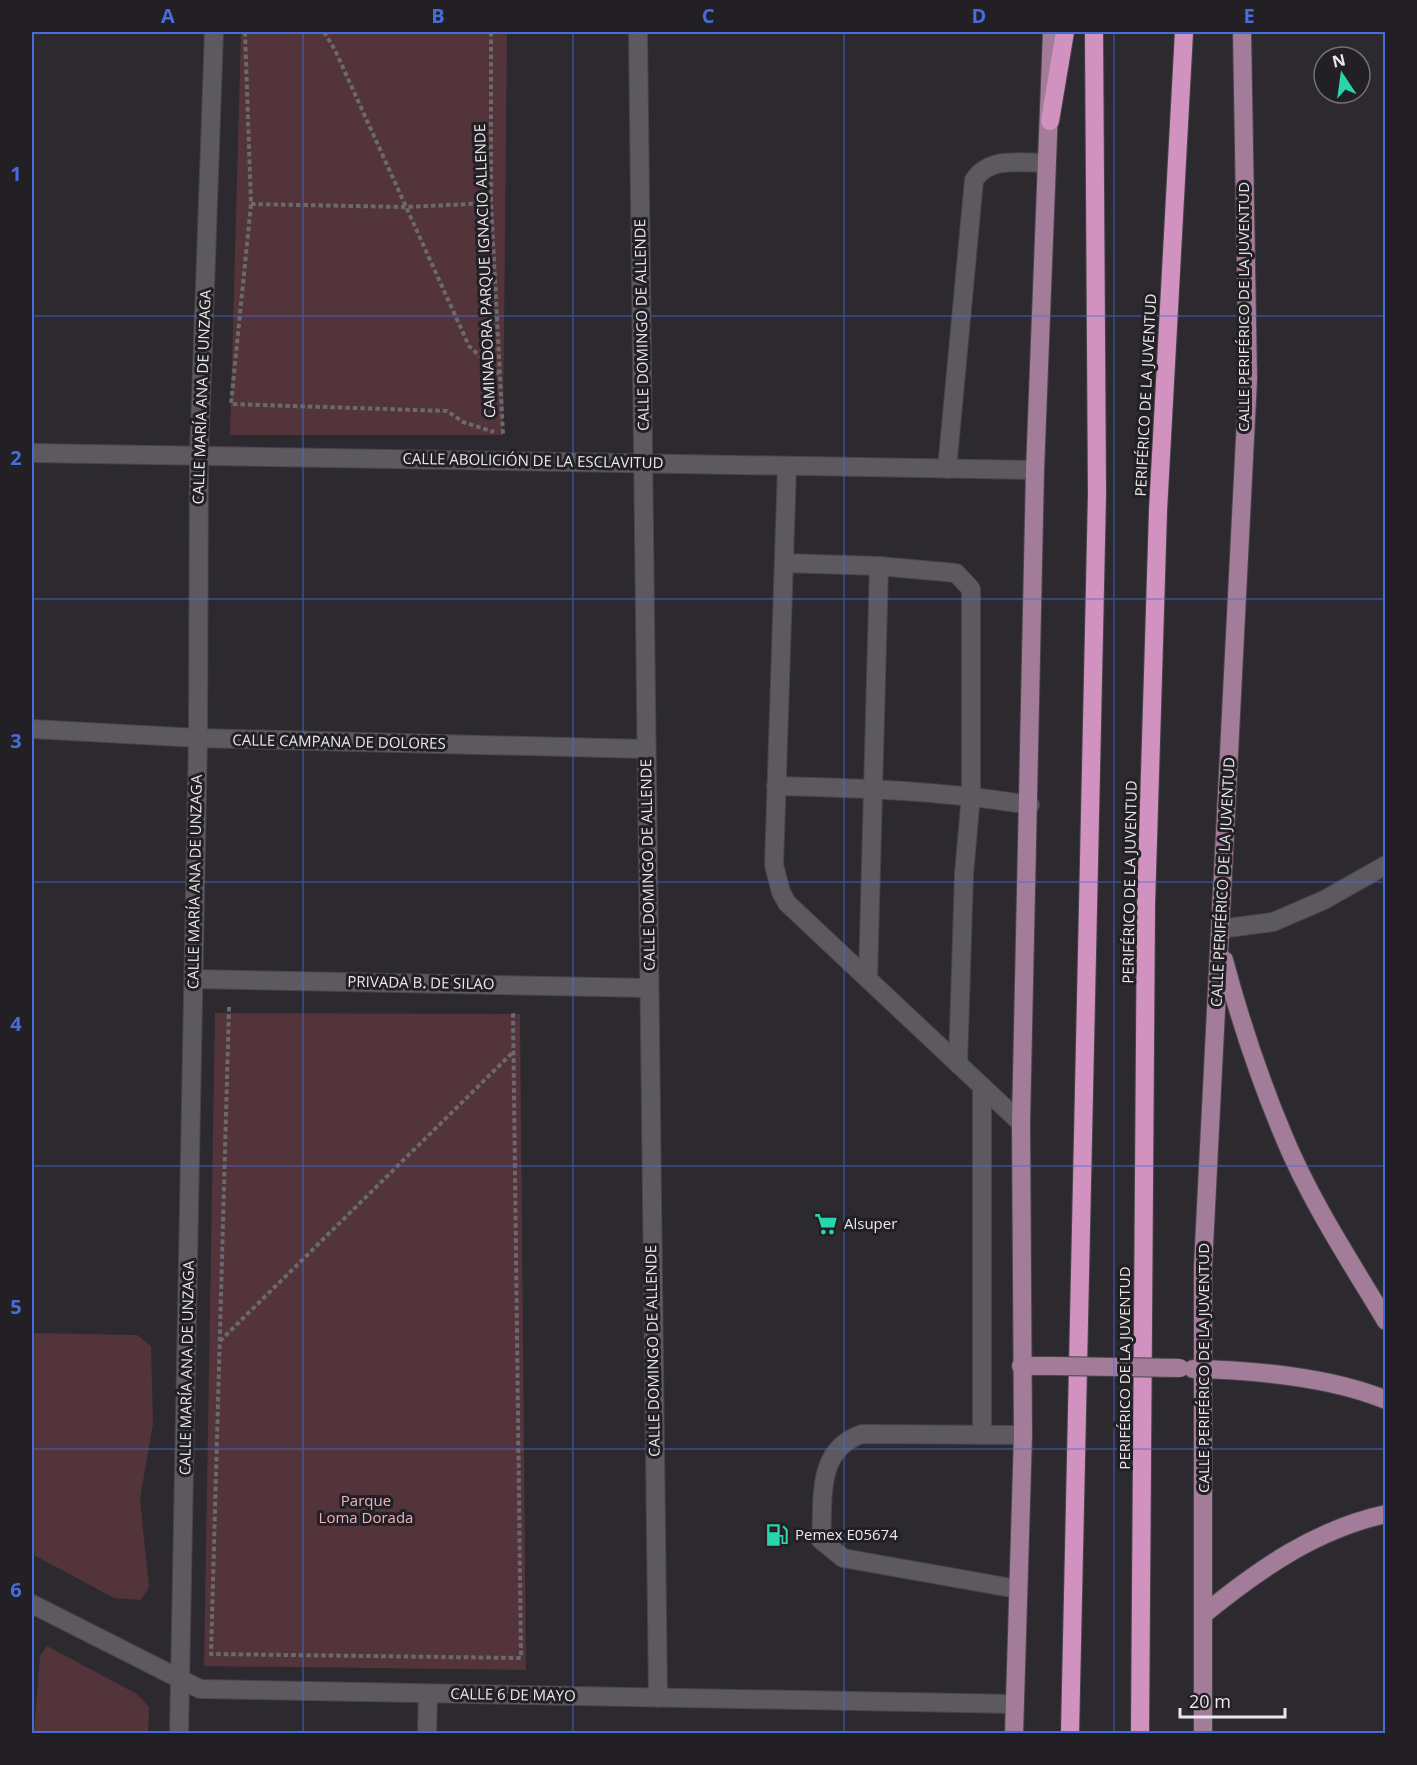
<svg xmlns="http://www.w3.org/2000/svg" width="1417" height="1765" font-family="'Open Sans',sans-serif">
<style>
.green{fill:#52343a}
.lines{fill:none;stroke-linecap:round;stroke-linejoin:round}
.minor-casing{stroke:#48454a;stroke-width:20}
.major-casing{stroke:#48454a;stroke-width:20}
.highway-casing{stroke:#48454a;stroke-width:20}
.path{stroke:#6b696d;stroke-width:4;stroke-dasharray:4.5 3;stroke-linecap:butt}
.minor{stroke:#5d5a5f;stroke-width:18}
.major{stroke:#a37c99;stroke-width:18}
.highway{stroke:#d292c0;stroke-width:18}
.major-bridge-casing{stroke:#48454a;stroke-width:20;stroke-linecap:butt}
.major-bridge{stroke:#a37c99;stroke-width:18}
.grid{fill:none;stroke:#466ddc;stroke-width:1.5;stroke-opacity:0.55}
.labels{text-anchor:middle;stroke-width:6;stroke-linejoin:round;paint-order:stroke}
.street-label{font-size:15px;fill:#e9e7ea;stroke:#232025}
.poi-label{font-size:15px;fill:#e9e7ea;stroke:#232025;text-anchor:start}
.park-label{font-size:15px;fill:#f1b0bd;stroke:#232025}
.neatline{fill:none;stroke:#466ddc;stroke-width:2}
.grid-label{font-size:20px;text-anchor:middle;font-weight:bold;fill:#466ddc}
</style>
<rect width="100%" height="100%" fill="#2c2a2e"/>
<g class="green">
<path d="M241 32H507L503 435H230Z"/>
<path d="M215 1013 520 1014 526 1670 204 1666Z"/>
<path d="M32 1333 137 1335 151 1346 153 1424 140 1499 149 1587 141 1600 114 1598 32 1554Z"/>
<path d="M47 1646 137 1694 149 1707 148 1733H34L40 1656Z"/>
</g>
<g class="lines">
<g class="minor-casing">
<g id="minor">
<path d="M638 32 658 1698"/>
<path d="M32 453 1035 470"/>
<path d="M787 466 774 865 781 892 787 903 1021 1123"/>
<path d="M947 469 974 180C990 156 1021 163 1046 163"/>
<path d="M784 563 879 566 956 573 971 589V795L964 874 958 1064"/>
<path d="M32 729 198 738 646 749"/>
<path d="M776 786C862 788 946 791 1030 805"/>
<path d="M1220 929 1273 922 1324 900 1386 865"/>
<path d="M194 979 649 988"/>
<path d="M868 979 879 566"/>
<path d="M982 1435V1086"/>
<path d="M1017 1589 843 1558 821 1540C824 1499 815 1450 862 1434L1023 1435"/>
<path d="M32 1604 200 1689 1014 1704"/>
<path d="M179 1734 198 738 199 456 214 32"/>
<path d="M427 1734 428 1694"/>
</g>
</g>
<g class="major-casing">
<g id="major">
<path d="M1224 960C1240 1020 1260 1080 1284 1137 1311 1202 1350 1261 1386 1321"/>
<path d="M1021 1366H1054"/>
<path d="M1193 1369C1252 1370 1331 1377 1386 1400"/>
<path d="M1204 1614C1258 1570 1316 1529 1386 1514"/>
<path d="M1014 1734 1023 1435 1021 1123 1035 470 1052 32"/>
<path d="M1203 1734V1266L1248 379 1242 32"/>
</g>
</g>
<g class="highway-casing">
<g id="highway">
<path d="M1050 121 1065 32"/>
<path d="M1070 1734 1097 494 1094 32"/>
<path d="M1140 1734 1146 905 1158 511 1184 32"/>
</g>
</g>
<g class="path">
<path d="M245 32 251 204 231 404 447 411 463 422 494 432"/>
<path d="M324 32 335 50 469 346 499 374"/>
<path d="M491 32V203L503 434"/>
<path d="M251 204 404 207 491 203"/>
<path d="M229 1007 211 1654 521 1658 513 1011"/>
<path d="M220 1341 512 1053"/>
</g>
<use href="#minor" class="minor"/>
<use href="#major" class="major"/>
<use href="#highway" class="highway"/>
<g class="major-bridge-casing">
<path id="major-bridge" d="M1054 1366 1180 1368"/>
</g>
<use href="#major-bridge" class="major-bridge"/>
</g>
<path class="grid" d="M303 32V1734M573 32V1734M844 32V1734M1114 32V1734M32 316H1386M32 599H1386M32 882H1386M32 1166H1386M32 1449H1386"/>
<defs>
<g id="supermarket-bare" transform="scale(1.8)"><path d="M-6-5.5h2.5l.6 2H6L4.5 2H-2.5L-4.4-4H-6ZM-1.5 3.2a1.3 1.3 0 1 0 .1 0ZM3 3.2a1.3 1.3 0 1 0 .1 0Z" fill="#29d5ac" stroke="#232025" stroke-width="2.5" paint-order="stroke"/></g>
<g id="fuel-bare" transform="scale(1.8)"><path d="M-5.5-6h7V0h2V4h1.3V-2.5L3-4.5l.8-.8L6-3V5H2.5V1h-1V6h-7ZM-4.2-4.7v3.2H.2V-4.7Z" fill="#29d5ac" stroke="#232025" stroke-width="2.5" paint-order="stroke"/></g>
</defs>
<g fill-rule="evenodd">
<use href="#supermarket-bare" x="826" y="1224"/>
<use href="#fuel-bare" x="777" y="1535"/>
</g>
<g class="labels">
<g class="street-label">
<text transform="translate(485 271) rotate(-92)" y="5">CAMINADORA PARQUE IGNACIO ALLENDE</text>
<text transform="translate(1244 307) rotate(-90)" y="5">CALLE PERIFÉRICO DE LA JUVENTUD</text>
<text transform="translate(642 325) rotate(-91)" y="5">CALLE DOMINGO DE ALLENDE</text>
<text transform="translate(1146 395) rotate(-87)" y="5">PERIFÉRICO DE LA JUVENTUD</text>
<text transform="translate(202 397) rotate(-88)" y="5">CALLE MARÍA ANA DE UNZAGA</text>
<text transform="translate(533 461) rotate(1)" y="5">CALLE ABOLICIÓN DE LA ESCLAVITUD</text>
<text transform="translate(339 742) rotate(1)" y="5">CALLE CAMPANA DE DOLORES</text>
<text transform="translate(648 865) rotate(-91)" y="5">CALLE DOMINGO DE ALLENDE</text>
<text transform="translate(195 882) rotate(-89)" y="5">CALLE MARÍA ANA DE UNZAGA</text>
<text transform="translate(1130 882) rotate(-89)" y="5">PERIFÉRICO DE LA JUVENTUD</text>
<text transform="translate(1223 882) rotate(-87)" y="5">CALLE PERIFÉRICO DE LA JUVENTUD</text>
<text transform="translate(421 983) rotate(1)" y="5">PRIVADA B. DE SILAO</text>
<text transform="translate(653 1351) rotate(-91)" y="5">CALLE DOMINGO DE ALLENDE</text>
<text transform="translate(187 1368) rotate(-89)" y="5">CALLE MARÍA ANA DE UNZAGA</text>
<text transform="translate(1125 1368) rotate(-90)" y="5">PERIFÉRICO DE LA JUVENTUD</text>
<text transform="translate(1204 1368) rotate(-90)" y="5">CALLE PERIFÉRICO DE LA JUVENTUD</text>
<text transform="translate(513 1695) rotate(1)" y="5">CALLE 6 DE MAYO</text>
</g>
<g class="poi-label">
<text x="844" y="1229">Alsuper</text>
<text x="795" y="1540">Pemex E05674</text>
</g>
<g class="park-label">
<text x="366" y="1506">Parque<tspan x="366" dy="17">Loma Dorada</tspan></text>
</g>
</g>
<rect width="1417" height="1765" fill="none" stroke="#232025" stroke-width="66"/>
<g transform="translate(1342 75) rotate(347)"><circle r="28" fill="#232025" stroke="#727074" stroke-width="1.5"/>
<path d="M0-4.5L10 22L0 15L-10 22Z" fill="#29d5ac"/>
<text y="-9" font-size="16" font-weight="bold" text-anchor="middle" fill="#e9e7ea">N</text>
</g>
<path d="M1180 1708v9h105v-9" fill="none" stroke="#e9e7ea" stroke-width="3"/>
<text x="1189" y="1708" font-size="18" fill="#e9e7ea" stroke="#232025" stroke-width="4.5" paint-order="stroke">20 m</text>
<rect x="33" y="33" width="1351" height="1699" class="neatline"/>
<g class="grid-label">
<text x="168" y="23">A</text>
<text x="438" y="23">B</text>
<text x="708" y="23">C</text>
<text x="979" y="23">D</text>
<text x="1249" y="23">E</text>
<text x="16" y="181">1</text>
<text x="16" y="465">2</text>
<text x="16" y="748">3</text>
<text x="16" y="1031">4</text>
<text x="16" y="1314">5</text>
<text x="16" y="1597">6</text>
</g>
</svg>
